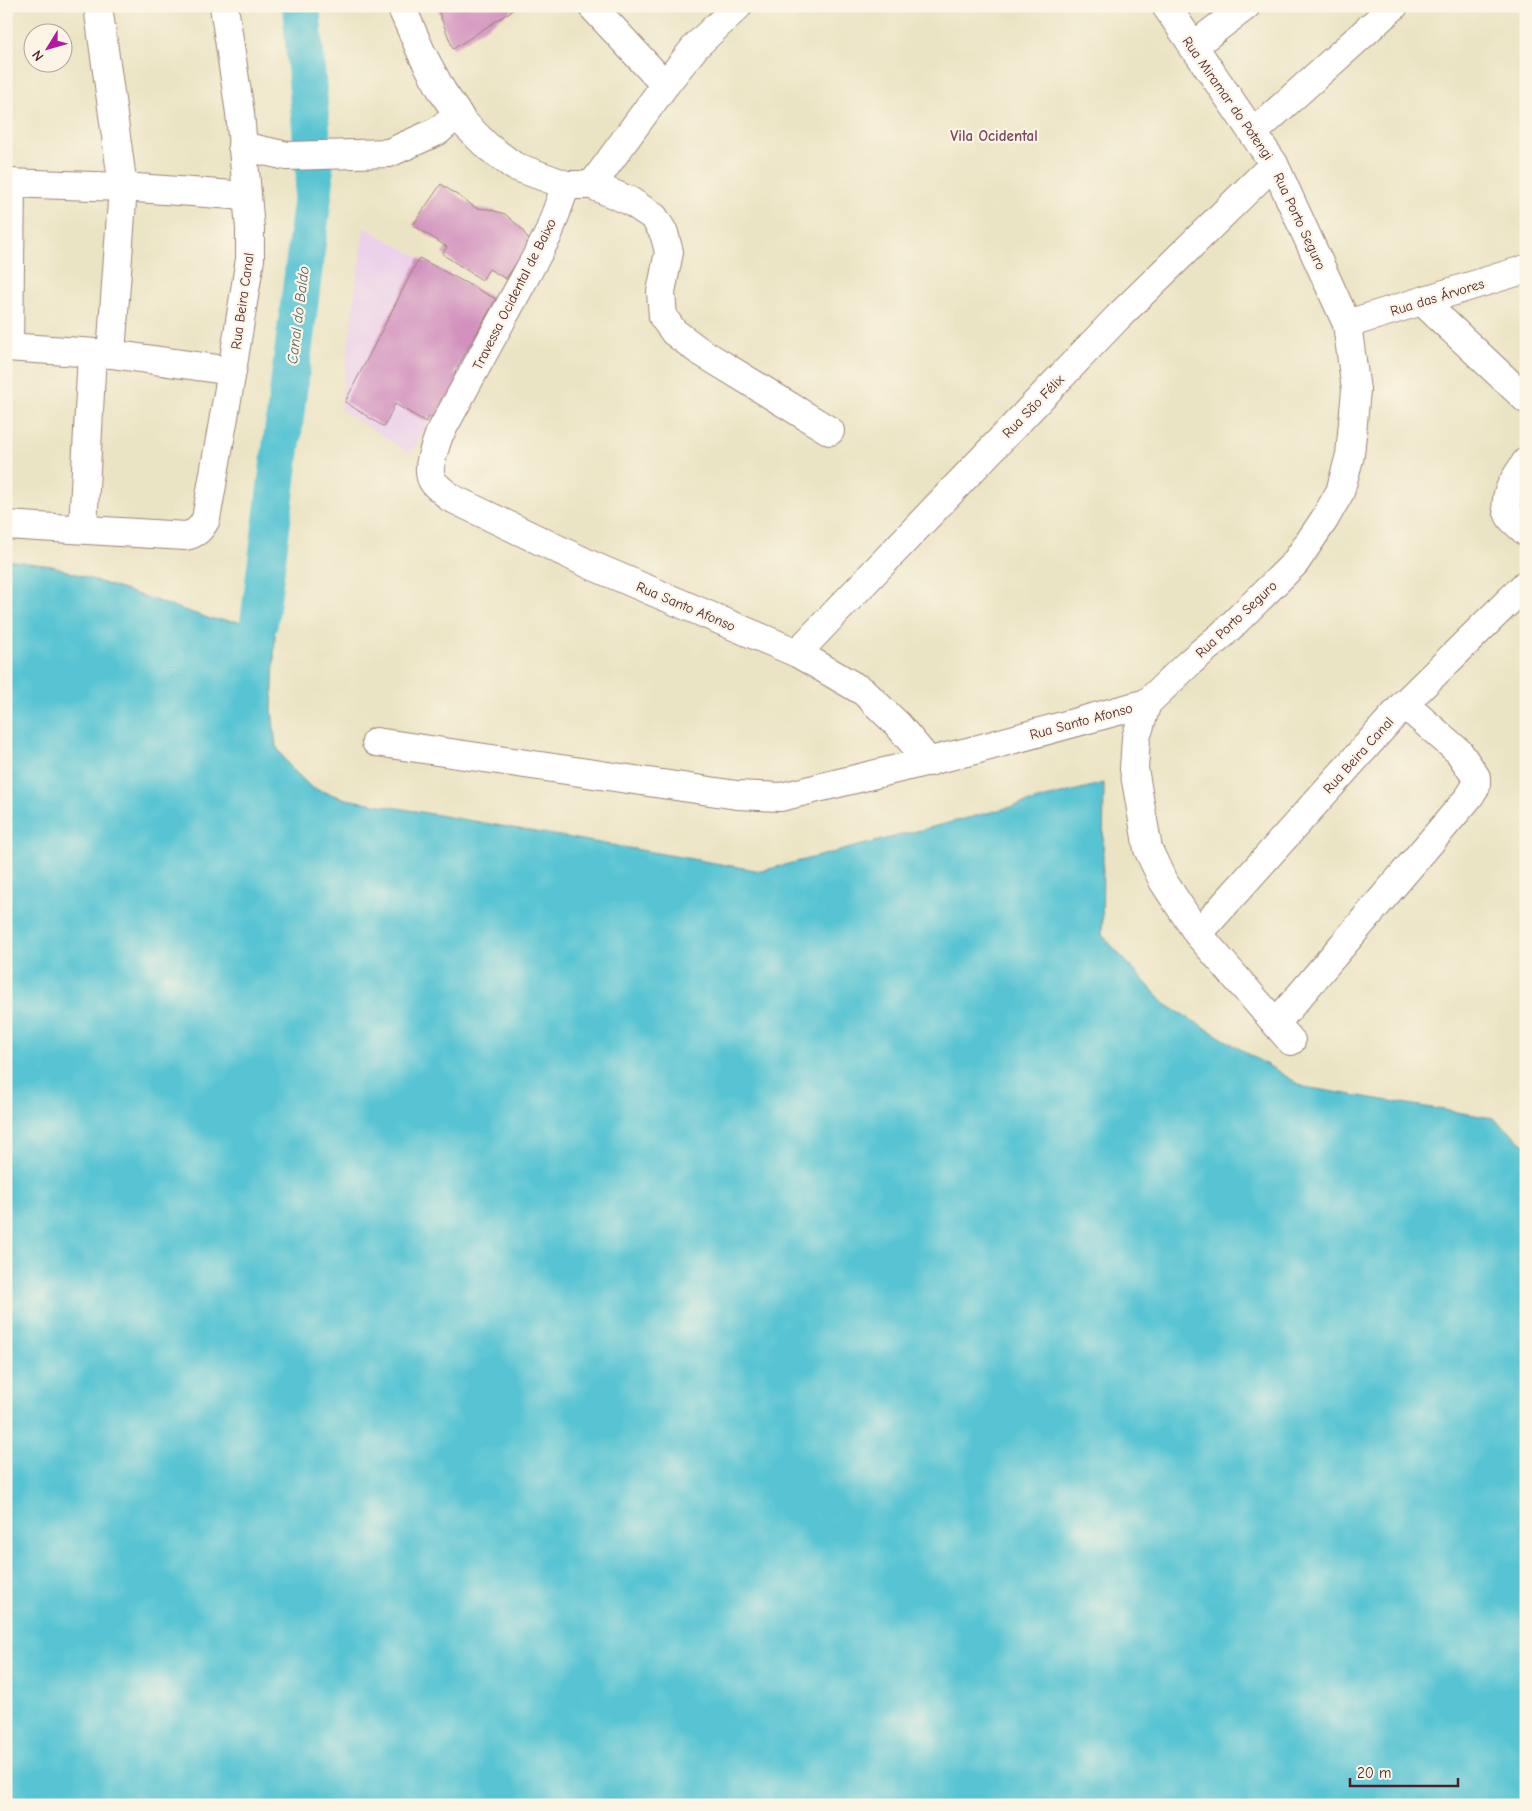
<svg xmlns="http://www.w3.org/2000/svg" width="1532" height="1811" font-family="'Comic Neue',sans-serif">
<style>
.built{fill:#ecd1ea}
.water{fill:#59c4d3;stroke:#52727f}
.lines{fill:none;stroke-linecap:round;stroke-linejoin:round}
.canal{stroke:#59c4d3;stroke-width:38}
.building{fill:#d190bd}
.minor-casing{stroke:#9a8278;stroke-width:30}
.minor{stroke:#fff;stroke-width:28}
.labels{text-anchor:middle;stroke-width:4.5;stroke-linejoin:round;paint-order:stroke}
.street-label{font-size:14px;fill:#4a1f2b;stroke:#fcf5e5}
.neighbourhood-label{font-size:15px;font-weight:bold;fill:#79475e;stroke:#fcf5e5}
.water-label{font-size:15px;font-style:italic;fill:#4f5966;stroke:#fcf5e5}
</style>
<rect width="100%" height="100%" fill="#fcf5e5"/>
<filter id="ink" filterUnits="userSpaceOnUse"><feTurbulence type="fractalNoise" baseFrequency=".02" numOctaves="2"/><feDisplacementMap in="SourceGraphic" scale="10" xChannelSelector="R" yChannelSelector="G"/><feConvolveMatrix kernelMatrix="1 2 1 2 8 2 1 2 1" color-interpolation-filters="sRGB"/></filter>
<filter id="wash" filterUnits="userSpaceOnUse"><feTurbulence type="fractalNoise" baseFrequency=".0096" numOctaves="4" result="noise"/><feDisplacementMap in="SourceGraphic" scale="20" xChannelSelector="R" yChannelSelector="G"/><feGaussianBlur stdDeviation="1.12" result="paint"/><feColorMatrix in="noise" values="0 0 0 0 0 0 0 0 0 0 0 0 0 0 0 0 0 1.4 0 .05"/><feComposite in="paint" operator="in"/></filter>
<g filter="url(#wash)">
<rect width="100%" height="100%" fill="#ebe4c4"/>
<path class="built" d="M364 227 499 301 439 422 431 418 411 454 340 409Z"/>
<path class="water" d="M6 560 52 566 211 619 259 623 275 634 272 710 276 746 290 767 312 788 346 799 761 871 1104 783 1102 935 1165 1004 1304 1087 1493 1118 1526 1145V1805H6Z"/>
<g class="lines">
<path class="canal" d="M259 623 315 179 301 6"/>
</g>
<g id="blocks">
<g class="building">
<path d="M443 6H519L453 49 438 10Z"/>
<path d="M441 184 476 208 488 209 505 214 521 228 530 242 506 279 489 269 482 280 442 254 447 247 413 225Z"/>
<path d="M419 258 496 299 454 373 464 379 439 422 429 416 426 422 395 404 384 427 345 402Z"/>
</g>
</g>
</g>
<g filter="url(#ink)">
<use href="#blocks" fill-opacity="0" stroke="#9a8278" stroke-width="1"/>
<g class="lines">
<g class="minor-casing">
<g id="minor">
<path d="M98 6 123 187 111 354"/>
<path d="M401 6 422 54 442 91 463 122 487 146 514 166 566 185H592L665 85 696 46 738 6"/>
<path d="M592 6 665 85"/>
<path d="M1166 6 1274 164 1347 324 1356 390 1350 455 1340 492 1324 520 1295 563 1222 635 1190 662 1147 703 1136 738 1134 769 1148 849 1163 881 1198 934 1291 1041"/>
<path d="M1192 47 1246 6"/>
<path d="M1253 133 1394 6"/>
<path d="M242 146 287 156 389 153 438 131 458 114"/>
<path d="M6 183 123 187 247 196"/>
<path d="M566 185 548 235 439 435C435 448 424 471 434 483 438 488 445 492 449 497L593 566 797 653 864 692 898 725 929 762"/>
<path d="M592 185 630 201 654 217 664 233 669 252 661 292 663 317 674 332 698 350 830 431"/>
<path d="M1423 302 1526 399"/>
<path d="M1347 324 1526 269"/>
<path d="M6 347 111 354 232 371"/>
<path d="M9 347 11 183"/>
<path d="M1526 462C1516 477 1498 499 1511 518 1515 523 1521 527 1526 532"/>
<path d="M6 525 185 536C196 534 201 529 206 519L232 371 250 259V229L240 113 224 6"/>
<path d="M83 528 92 353"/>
<path d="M797 653 1118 317 1274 164"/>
<path d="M376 742 737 795 781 797 971 751 1147 703"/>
<path d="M1198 934 1404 704 1526 584"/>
<path d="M1277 1022 1469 797 1476 786V777L1459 752 1404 704"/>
</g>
</g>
<use href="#minor" class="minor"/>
</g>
</g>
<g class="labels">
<g class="street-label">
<text transform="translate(1228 98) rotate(55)" y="5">Rua Miramar do Potengi</text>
<text transform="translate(1300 221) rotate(65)" y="5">Rua Porto Seguro</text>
<text transform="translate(514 294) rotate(-63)" y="5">Travessa Ocidental de Baixo</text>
<text transform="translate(1437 297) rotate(-17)" y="5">Rua das Árvores</text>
<text transform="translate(242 301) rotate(-82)" y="5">Rua Beira Canal</text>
<text transform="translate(1033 406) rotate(-46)" y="5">Rua São Félix</text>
<text transform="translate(686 606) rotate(23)" y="5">Rua Santo Afonso</text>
<text transform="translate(1236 619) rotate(-43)" y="5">Rua Porto Seguro</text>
<text transform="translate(1081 721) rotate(-15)" y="5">Rua Santo Afonso</text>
<text transform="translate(1358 755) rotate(-48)" y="5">Rua Beira Canal</text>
</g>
<g class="neighbourhood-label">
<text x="994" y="141">Vila Ocidental</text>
</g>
<g class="water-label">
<text transform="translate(298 315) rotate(-83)" y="5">Canal do Baldo</text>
</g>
</g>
<rect width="1532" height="1811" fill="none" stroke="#fcf5e5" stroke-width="25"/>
<g transform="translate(48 48) rotate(233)"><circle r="24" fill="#fcf5e5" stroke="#b59f9b"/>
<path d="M0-4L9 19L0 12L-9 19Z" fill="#b5179e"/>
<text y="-8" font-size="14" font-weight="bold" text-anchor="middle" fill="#4a1f2b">N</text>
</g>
<path d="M1350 1778v8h108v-8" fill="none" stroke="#4a1f2b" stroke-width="2.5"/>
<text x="1357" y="1778" font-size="15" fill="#4a1f2b" stroke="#fcf5e5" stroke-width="4" paint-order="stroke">20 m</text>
</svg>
